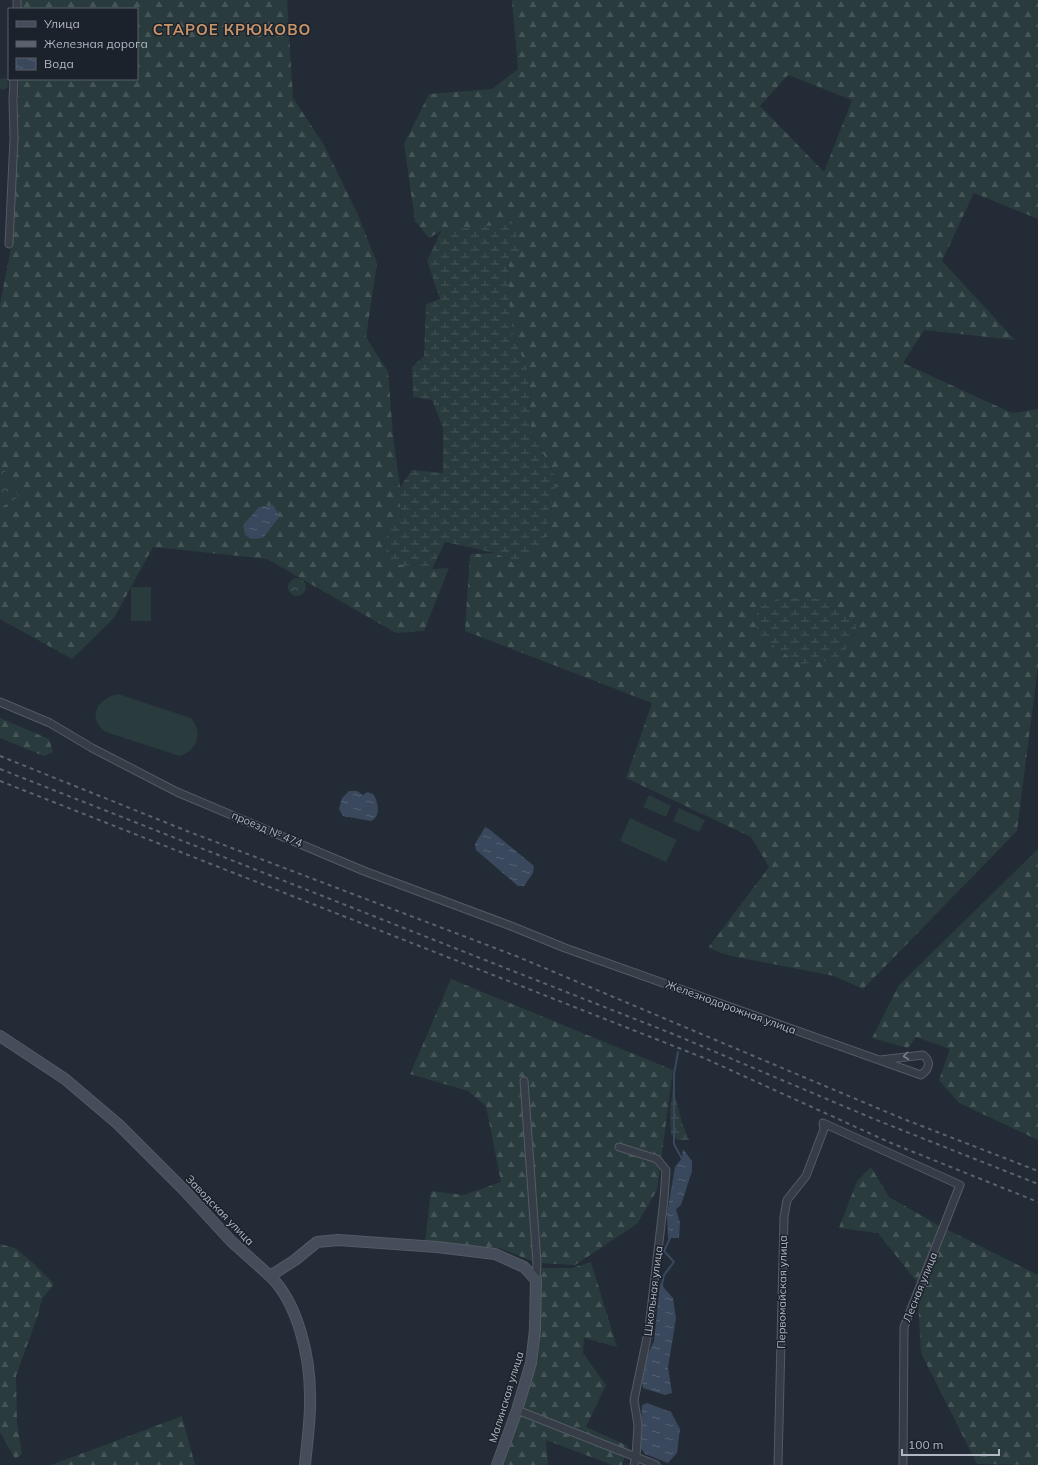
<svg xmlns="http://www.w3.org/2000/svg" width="1038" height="1465" font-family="Mulish,sans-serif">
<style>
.forest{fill:url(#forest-firs);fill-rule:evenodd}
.wetland{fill:url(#wetland-marsh)}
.park{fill:url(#park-crowns)}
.pitch{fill:#293b3c}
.water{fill:url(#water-ripples)}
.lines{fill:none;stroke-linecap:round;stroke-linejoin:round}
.stream{stroke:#3a485e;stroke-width:2}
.street-casing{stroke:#545b65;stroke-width:9}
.secondary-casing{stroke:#545b65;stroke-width:12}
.street{stroke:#373d47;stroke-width:7}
.secondary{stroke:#454c5a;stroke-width:10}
.rail{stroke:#5b6370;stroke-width:2;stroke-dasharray:4 4;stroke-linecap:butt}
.oneway{stroke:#7a818b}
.labels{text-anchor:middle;stroke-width:3;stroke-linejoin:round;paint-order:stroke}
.street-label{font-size:11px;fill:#b1b8c3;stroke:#1c222c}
.district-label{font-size:15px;font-weight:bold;letter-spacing:1px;fill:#c79368;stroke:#1c222c}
</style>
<defs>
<pattern id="forest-firs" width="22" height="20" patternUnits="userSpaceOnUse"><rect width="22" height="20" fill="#293b3c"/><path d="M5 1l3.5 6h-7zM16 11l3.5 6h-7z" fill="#465557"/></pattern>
<pattern id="wetland-marsh" width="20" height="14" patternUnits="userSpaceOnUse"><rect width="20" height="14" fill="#293b3c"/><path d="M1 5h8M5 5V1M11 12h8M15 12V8" fill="none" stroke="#465557"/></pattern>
<pattern id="park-crowns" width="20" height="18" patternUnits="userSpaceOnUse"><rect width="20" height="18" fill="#293b3c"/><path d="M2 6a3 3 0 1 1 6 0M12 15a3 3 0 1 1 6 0" fill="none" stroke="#465557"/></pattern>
<pattern id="water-ripples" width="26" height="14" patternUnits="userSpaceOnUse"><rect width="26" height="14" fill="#3a485e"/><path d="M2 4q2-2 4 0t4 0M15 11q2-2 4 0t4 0" fill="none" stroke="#546073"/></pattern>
</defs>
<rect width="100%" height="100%" fill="#232b36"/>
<g class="forest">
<path d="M19 0H287L293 98 324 145 358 215 377 263 366 337 388 372 393 435 400 487 401 522 432 569 449 568 424 631 396 633 267 559 153 547 114 618 72 659 0 619V304L13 238 19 79H137V9H19Z"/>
<path d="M512 0H1038V219L974 193 942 261 1015 340 924 330 903 363 1012 413 1038 409V666L1017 831 863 989 834 976 731 956 708 948 769 867 751 837 626 778 652 703 465 631 470 554 495 553 520 564 543 543 557 480 531 431 528 372 514 337 508 297 509 259 441 231 429 238 415 221 404 144 429 94 492 89 518 69ZM788 75 852 100 824 172 760 106Z"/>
<path d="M0 718 49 739 53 752 44 756 0 738Z"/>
<path d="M1038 849V1140L959 1103 939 1080 950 1049 916 1037 908 1048 872 1038 899 985Z"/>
<path d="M451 979 673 1070 657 1190 637 1224 575 1265 537 1263 499 1248 425 1241 431 1191 464 1195 501 1182 486 1106 468 1091 410 1074Z"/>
<path d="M871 1167 889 1197 938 1225 1038 1275V1465L977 1464 921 1353 917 1282 878 1233 839 1228 857 1181Z"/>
<path d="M0 1244 15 1248 32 1262 54 1284 42 1299 38 1315 16 1376 17 1423 22 1454 15 1459 0 1432Z"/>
<path d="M591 1262 617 1347 584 1338 583 1353 606 1385 586 1427 628 1446 622 1465H612L546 1440 548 1465H504L538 1361 540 1331 541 1268H572Z"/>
<path d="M182 1416 195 1465H51Z"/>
</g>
<g class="wetland">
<path d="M514 223 520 255 509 259 508 297 514 337 528 372 531 431 557 480 543 544 520 564 495 553 445 542 432 569 386 563 387 527 401 522 400 487 412 470 443 473V428L432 400 413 397 412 367 424 356 426 304 440 299 427 261 441 231Z"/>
<path d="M800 598 822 599 845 613 855 622 857 635 837 660 800 664 757 635V608L777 599Z"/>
<path d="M673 1088 682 1123 689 1140H678L671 1134 670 1111Z"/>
</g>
<g class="park">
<path d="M7 78 8 87 3 90 0 88V79Z"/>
<path d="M0 467H3L19 497 0 508Z"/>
<circle cx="297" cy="587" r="9"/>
</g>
<g class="pitch">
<rect x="131" y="587" width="20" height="34"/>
<path d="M118 694 191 718C203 732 198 751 179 756L106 732C86 719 97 698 118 694Z"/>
<path d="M649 795 671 806 666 817 643 807Z"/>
<path d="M679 808 705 820 699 832 673 821Z"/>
<path d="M630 818 677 840 666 862 620 841Z"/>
</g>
<g class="water">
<path d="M273 505 280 516 263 538 251 539 245 535 243 525 259 507Z"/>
<path d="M349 791H357L363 795 367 792 373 794C377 799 380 811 376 817 375 819 372 820 371 821L343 816 339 809 342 798Z"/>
<path d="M485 827 489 829 534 866 533 873 524 886H518L476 850 475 844Z"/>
<path d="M683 1149 692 1161V1171L681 1205 676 1209 680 1223 679 1238H668L667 1214 675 1167 682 1158Z"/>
<path d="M662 1282 664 1288 673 1298 676 1319 668 1367 672 1393 665 1395 643 1388 641 1373 647 1356 654 1341 660 1284Z"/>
<path d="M647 1403 671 1412 680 1429 677 1453 668 1463 645 1454 640 1447 642 1405Z"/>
</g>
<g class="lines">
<g class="stream">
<path d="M678 1052 674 1074V1144L682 1159"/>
<path d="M662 1284 664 1275 674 1262 664 1251 671 1236"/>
</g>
<g class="street-casing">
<g id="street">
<path d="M17 9V0"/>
<path d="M9 244 14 138 13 100 14 79"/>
<path d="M0 702 50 723 92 748 177 792 364 871 511 926 565 948 921 1075C929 1069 932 1062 923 1055L880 1060"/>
<path d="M524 1081 537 1263 536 1280"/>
<path d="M619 1147 657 1159 666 1170 664 1199 649 1328 634 1400 638 1425 636 1457 634 1465"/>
<path d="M517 1410 656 1465"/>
<path d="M778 1465 784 1217 787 1200 806 1176 824 1129 823 1123 960 1185 904 1327 903 1465"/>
</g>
</g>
<g class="secondary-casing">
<g id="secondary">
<path d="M0 1036 65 1079 118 1124 184 1190 231 1241 270 1276 295 1260 317 1242 338 1240 437 1247 495 1254 524 1267 536 1280 535 1330 531 1363 517 1410 497 1465"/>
<path d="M270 1276C298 1303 310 1357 310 1395 311 1418 307 1442 305 1465"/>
</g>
</g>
<use href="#street" class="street"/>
<use href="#secondary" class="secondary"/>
<g class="rail">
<path d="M0 756 187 831 516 956 901 1118 1038 1171"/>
<path d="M0 769 673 1034 874 1119 1038 1184"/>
<path d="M0 781 704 1058 891 1143 1038 1202"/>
</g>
</g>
<defs><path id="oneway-chevron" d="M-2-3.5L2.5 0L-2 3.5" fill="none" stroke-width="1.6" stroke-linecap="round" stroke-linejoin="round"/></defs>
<use class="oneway" href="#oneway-chevron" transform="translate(906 1056) rotate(173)"/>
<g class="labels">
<g class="street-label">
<text transform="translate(267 829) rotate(23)" y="4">проезд № 474</text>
<text transform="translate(731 1007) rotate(20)" y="4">Железнодорожная улица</text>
<text transform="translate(220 1210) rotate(46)" y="4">Заводская улица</text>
<text transform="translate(920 1287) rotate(-68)" y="4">Лесная улица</text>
<text transform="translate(653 1291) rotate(-83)" y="4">Школьная улица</text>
<text transform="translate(782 1292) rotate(-89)" y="4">Первомайская улица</text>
<text transform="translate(506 1397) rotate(-73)" y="4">Малинская улица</text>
</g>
<g class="district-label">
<text x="232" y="35">СТАРОЕ КРЮКОВО</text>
</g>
</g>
<rect x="8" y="8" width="130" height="72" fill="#1c222c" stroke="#585e68"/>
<rect x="16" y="21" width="20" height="6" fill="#454c5a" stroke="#585e68"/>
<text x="44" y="28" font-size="12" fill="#b1b8c3">Улица</text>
<rect x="16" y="41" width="20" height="6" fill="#5b6370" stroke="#585e68"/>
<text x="44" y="48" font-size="12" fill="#b1b8c3">Железная дорога</text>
<rect x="16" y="58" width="20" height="12" fill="url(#water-ripples)" stroke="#585e68"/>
<text x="44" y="68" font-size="12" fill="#b1b8c3">Вода</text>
<path d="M902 1449v6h97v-6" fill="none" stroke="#b1b8c3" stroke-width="2"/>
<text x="908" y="1449" font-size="12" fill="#b1b8c3" stroke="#1c222c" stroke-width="3" paint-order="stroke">100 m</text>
</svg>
